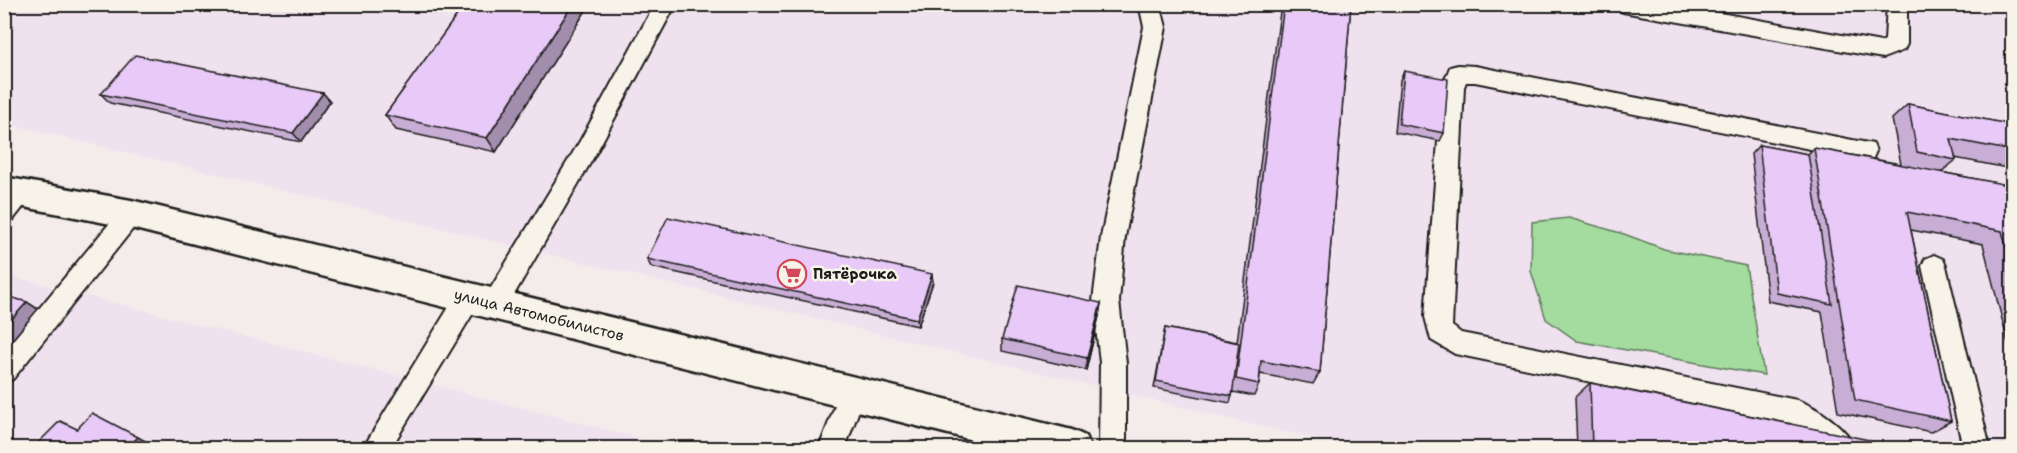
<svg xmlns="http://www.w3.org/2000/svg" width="2017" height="453" font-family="'Shantell Sans',sans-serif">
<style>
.built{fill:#f0e1ef}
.green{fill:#a4db9f;stroke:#607c5e;stroke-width:1.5}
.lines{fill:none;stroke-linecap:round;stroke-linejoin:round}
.service-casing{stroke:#1c1c1c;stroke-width:4}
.tertiary-casing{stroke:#1c1c1c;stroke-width:5}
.service{fill:#f7f3e8;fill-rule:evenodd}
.tertiary{fill:#f7f3e8;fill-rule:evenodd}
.wall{fill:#c8add4;stroke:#1c1c1c;stroke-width:1.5}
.shaded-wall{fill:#a28dad;stroke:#1c1c1c;stroke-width:1.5}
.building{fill:#e8c9f7;stroke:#1c1c1c;stroke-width:1.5}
.labels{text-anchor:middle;stroke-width:5;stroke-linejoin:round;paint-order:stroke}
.poi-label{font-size:15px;font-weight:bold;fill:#1c1c1c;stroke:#f7f3e8;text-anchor:start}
.street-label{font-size:15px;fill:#1c1c1c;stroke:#f7f3e8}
</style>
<rect width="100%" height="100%" fill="#f4ebeb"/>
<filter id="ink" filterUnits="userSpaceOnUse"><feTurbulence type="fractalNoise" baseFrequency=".0167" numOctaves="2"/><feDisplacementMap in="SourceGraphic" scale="12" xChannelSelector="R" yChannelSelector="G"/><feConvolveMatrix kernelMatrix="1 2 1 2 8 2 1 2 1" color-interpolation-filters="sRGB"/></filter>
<g filter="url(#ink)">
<g class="built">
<path d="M5 5H2012V448H1352L5 123Z"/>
<path d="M5 275 677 448H5Z"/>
</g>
<path class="green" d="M1569 218 1624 234 1664 249 1746 266 1764 375 1577 341 1546 319 1531 271 1532 222Z"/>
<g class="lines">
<g class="service-casing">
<g id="service">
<path d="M655 4H676L596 153 504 312 495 315 486 312 482 304 486 296 580 141Z"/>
<path d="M1139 4H1160L1166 27 1125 237 1119 301 1126 363V448H1099L1100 363 1093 301 1101 237 1144 27Z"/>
<path d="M1613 4H1670L1881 42 1885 40 1887 4H1907V44L1904 50 1883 58 1623 12 1616 9Z"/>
<path d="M1458 65 1475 66 1873 144 1876 151 1873 158 1865 160 1475 82H1466L1464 87 1452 326 1461 333 1797 400C1817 407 1848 428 1855 448H1823L1791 423 1455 354 1431 340 1425 317 1442 87 1450 67Z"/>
<path d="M23 182 31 185 35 192 12 221 4 224V197L15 185Z"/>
<path d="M131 204 139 207 143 214 139 221 13 379 4 383V351L123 207Z"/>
<path d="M1934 255 1943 259 1946 266 1990 448H1963L1922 266 1925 259Z"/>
<path d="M469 286 478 289 481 297 478 305 391 448H363L460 289Z"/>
<path d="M852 382 861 385 865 394 845 448H819L843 385Z"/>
</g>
</g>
<g class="tertiary-casing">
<path id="tertiary" d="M4 177 131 200 1072 430 1085 436 1091 448H1004L131 228 4 203Z"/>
</g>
<use href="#service" class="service"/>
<use href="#tertiary" class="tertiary"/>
</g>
<g class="wall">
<path d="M465 4H590L496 152 396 130 385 115Z"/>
<path d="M1281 4H1351L1320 372 1313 384 1260 374 1259 384 1254 396 1233 392 1230 403 1154 388 1165 328 1237 342Z"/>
<path d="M1532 4H1557L1555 8Z"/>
<path d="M1404 71 1444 133 1440 141 1395 132 1400 80Z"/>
<path d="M323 93 330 101 301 142 110 103 101 94Z"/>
<path d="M1908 104 2013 125V169L1955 158 1956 160 1941 172 2013 186V363L1983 244 1911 230 1951 421 1931 432 1838 412 1822 312 1768 301 1751 154 1759 145 1808 154 1814 148 1901 164 1892 119Z"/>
<path d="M647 259 933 282 918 326 651 267Z"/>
<path d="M1101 303 1099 316 1086 370 1002 351V339Z"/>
<path d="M1590 383 1870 448H1577L1575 397Z"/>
</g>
<g class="shaded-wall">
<path d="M573 4H590L496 152 487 138Z"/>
<path d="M323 93 330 101 301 142 293 133Z"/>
<path d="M932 274 933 282 918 326 917 319Z"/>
<path d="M27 302 38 309 7 346 4 344V328Z"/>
<path d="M1101 303 1099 316 1086 370 1087 358Z"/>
<path d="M138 437 149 443 144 448H127Z"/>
</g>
<g class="building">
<path d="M465 4H573L487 138 385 115Z"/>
<path d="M1284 4H1351L1320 372 1261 361 1259 384 1236 379Z"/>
<path d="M135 55 323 93 293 133 101 94Z"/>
<path d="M1404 71 1448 79 1444 133 1399 124Z"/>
<path d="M1908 104 2013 125V151L1951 139 1956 160 1917 152Z"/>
<path d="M1759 145 1808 154 1832 304 1777 293Z"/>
<path d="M1814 148 2013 186V271L2002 231 1907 212 1951 421 1855 400Z"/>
<path d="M668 217 932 274 917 319 647 259Z"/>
<path d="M1018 285 1101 303 1087 358 1002 339Z"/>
<path d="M6 296 27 302 4 328V297Z"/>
<path d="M1165 328 1239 343 1232 396 1156 381Z"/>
<path d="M1590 383 1869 440 1870 448H1592Z"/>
<path d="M92 413 138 437 127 448H33L60 421 77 429Z"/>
</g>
</g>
<defs>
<g id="supermarket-ring" transform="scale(1.5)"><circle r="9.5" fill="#f7f3e8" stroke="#d1495b" stroke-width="1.5"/><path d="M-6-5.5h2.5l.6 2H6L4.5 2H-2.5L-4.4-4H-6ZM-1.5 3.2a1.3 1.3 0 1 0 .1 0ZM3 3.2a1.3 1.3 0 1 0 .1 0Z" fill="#d1495b"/></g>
</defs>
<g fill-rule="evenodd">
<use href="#supermarket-ring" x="792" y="274"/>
</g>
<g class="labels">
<g class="poi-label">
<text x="813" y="279">Пятёрочка</text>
</g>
<g class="street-label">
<text transform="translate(539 315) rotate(14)" y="5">улица Автомобилистов</text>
</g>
</g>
<rect width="2017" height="453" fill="none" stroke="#f7f3e8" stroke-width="24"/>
<rect x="12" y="12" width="1993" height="429" fill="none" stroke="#1c1c1c" stroke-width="2" filter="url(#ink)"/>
</svg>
